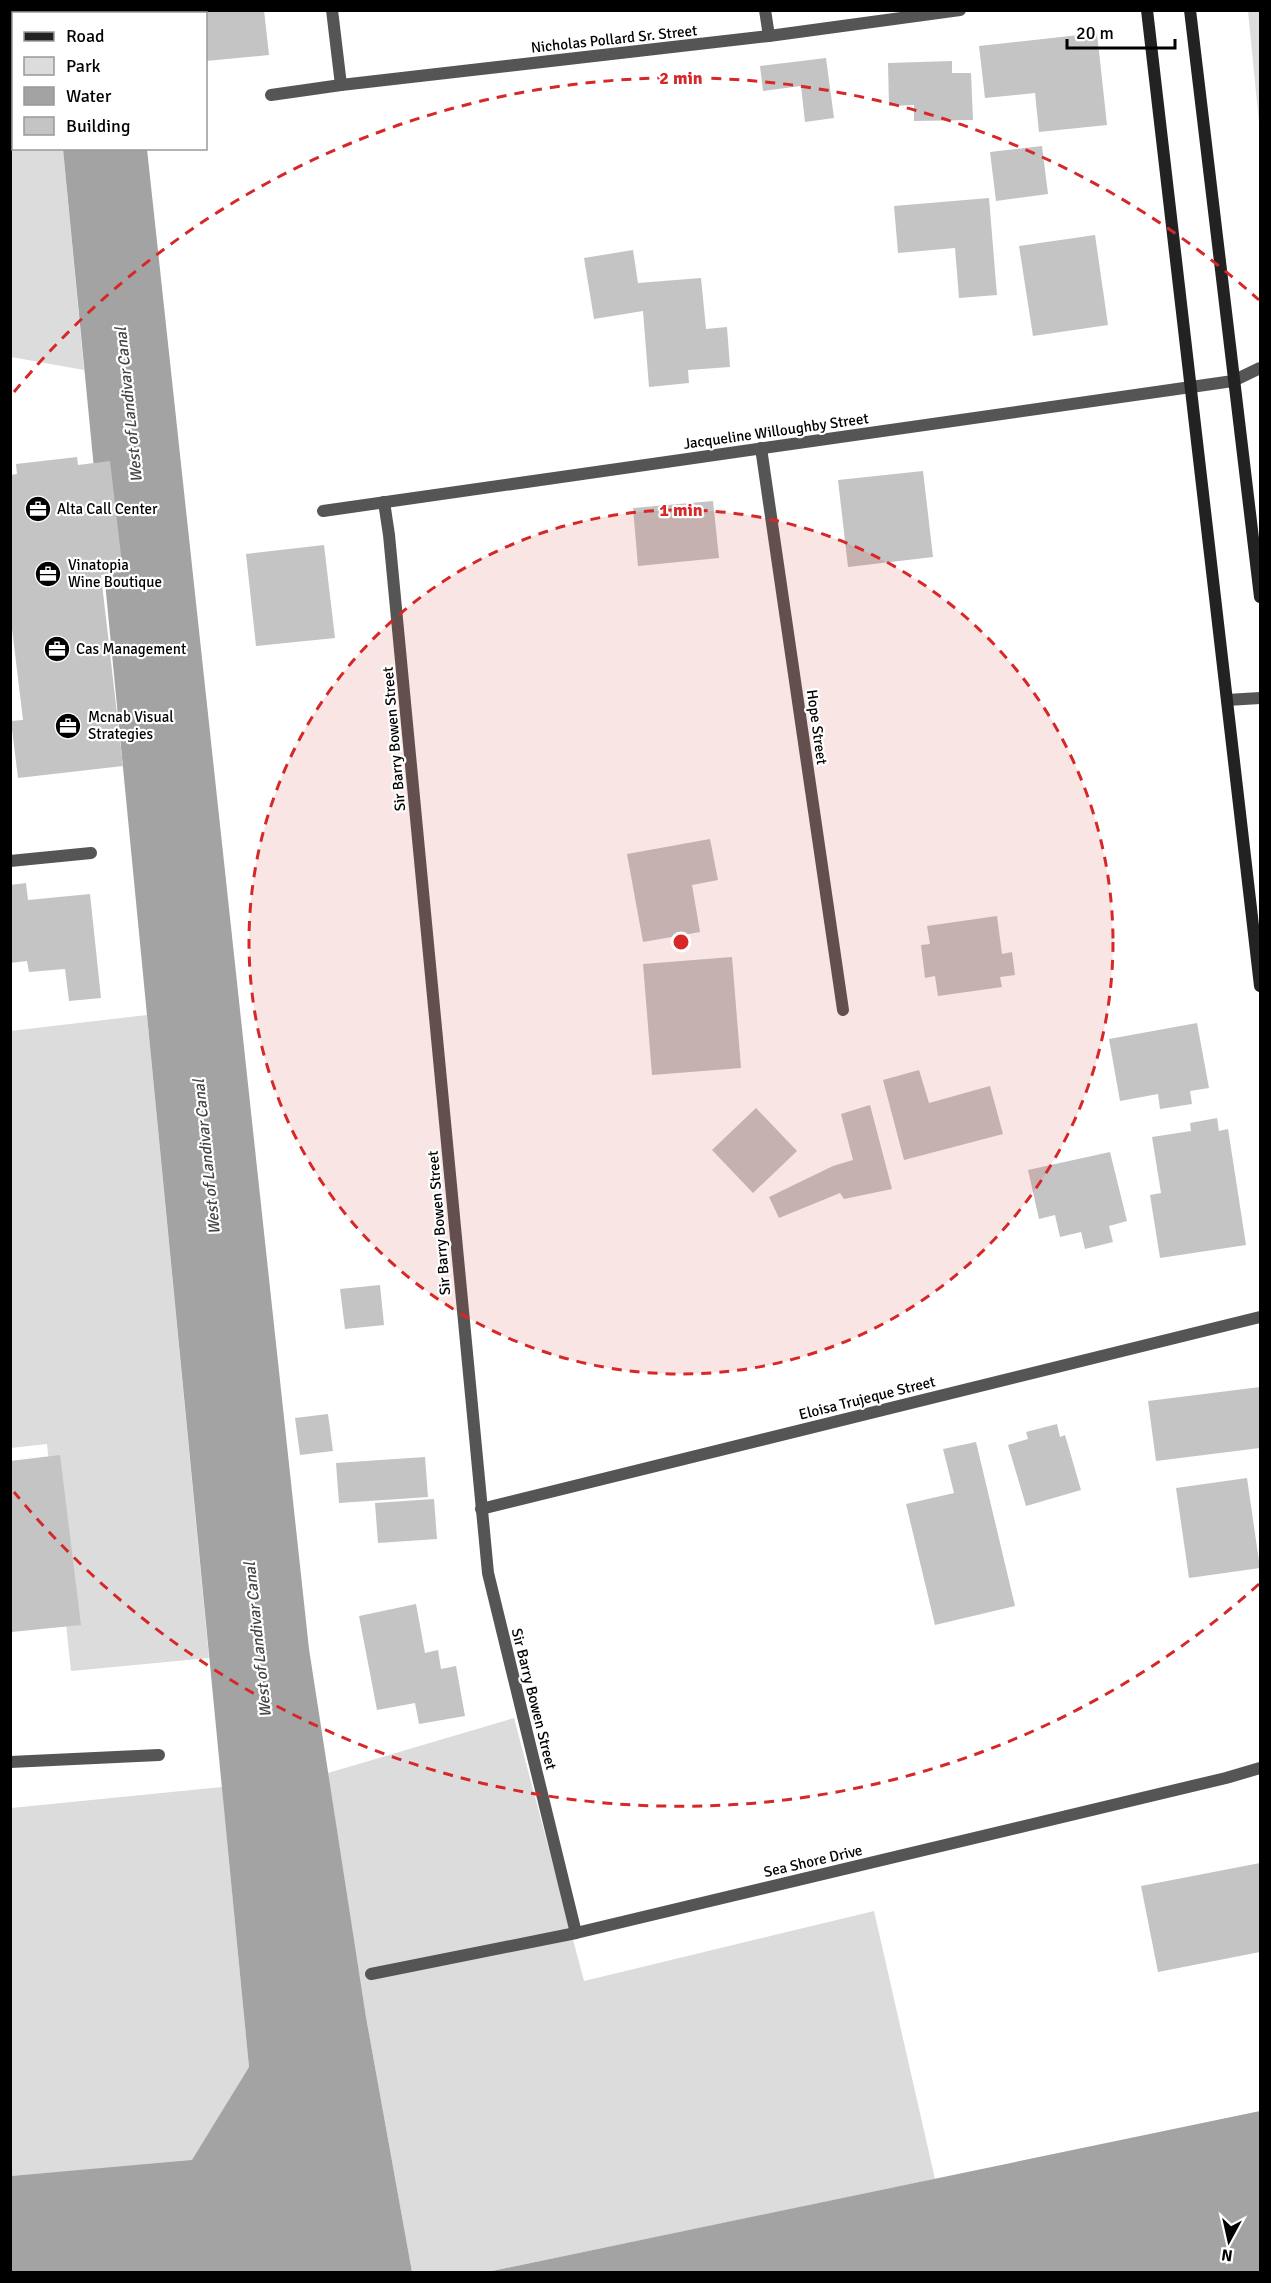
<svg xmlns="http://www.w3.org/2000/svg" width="1271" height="2283" font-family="Signika,sans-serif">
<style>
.green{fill:#dcdcdc}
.water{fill:#a3a3a3}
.building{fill:#c4c4c4}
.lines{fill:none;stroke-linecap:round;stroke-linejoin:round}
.lane{stroke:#555;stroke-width:12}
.street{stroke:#555;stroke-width:12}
.secondary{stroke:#222;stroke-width:12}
.ring{fill:none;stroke:#d62828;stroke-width:3;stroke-dasharray:10 8}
.labels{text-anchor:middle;stroke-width:4.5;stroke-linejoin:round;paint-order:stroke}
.street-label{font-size:15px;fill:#000;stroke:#fff}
.poi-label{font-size:15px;fill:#000;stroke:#fff;text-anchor:start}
.water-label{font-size:16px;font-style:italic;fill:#444;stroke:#fff}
.centre{fill:#d62828;stroke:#fff;stroke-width:3}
.ring-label{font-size:18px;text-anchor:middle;font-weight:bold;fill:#d62828;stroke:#fff;stroke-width:4.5;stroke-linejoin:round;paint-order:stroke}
</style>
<rect width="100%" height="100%" fill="#fff"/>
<g class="green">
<path d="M10 11H49L50 13 14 14V148L63 149 84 370 11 357Z"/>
<path d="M1248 11H1260V133Z"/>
<path d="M147 1015 209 1658 71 1671 47 1444 11 1448 10 1031Z"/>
<path d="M514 1718 584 1981 874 1911 935 2179 487 2272H412L366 2017 328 1773Z"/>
<path d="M222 1787 249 2067 192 2161 11 2176V1808Z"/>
</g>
<g class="water">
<path d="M132 10V13L50 14 49 11Z"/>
<path d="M63 149H147L309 1649 366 2017 412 2272H11V2176L192 2160 249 2067Z"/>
<path d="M1260 2111V2272H487Z"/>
</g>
<g class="building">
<path d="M192 10H264L269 55 206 61V14H193Z"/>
<path d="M1097 33 1107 125 1039 132 1035 93 985 98 979 46Z"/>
<path d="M826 58 834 118 805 122 801 86 763 91 760 66Z"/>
<path d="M952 61V73H971L973 120 914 121V105L889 106 888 63Z"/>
<path d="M1042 146 1048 194 996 201 990 152Z"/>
<path d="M989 198 997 295 959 298 955 248 898 253 894 206Z"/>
<path d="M1095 235 1108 325 1033 336 1019 246Z"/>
<path d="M633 250 638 283 701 278 706 329 727 327 730 367 688 370 689 383 649 387 643 311 594 319 584 258Z"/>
<path d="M77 457 78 465 110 461 123 572 101 575 123 766 18 778 11 721 23 720 10 612V475L17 474 16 464Z"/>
<path d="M923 471 933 557 848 567 838 480Z"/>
<path d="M713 501 719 558 638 566 633 508Z"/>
<path d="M324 545 335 638 256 646 246 554Z"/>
<path d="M710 839 718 880 692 885 700 932 643 942 627 854Z"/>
<path d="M26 883 28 900 90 894 101 998 69 1001 65 969 29 972 27 961 10 963V885Z"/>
<path d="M997 916 1002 954 1012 952 1015 975 1000 977 1002 987 938 996 935 976 925 978 921 945 930 944 927 926Z"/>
<path d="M732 957 741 1068 652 1075 643 964Z"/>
<path d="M1197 1023 1209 1088 1190 1091 1192 1104 1160 1109 1158 1094 1120 1101 1109 1039Z"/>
<path d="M919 1070 929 1103 990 1086 1003 1134 904 1160 883 1080Z"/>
<path d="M870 1105 892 1189 844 1199 840 1193 779 1218 769 1197 833 1166 853 1160 841 1114Z"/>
<path d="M756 1108 797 1151 753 1193 712 1150Z"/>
<path d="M1217 1118 1219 1131 1228 1129 1246 1245 1160 1258 1150 1195 1161 1193 1152 1137 1191 1131 1190 1123Z"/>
<path d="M1110 1152 1127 1221 1109 1226 1113 1242 1085 1249 1081 1232 1060 1237 1055 1215 1039 1219 1028 1170Z"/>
<path d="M380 1285 384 1325 345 1329 340 1289Z"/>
<path d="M1260 1387V1448L1156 1461 1148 1401Z"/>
<path d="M328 1414 333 1451 300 1455 295 1418Z"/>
<path d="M1057 1424 1060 1437 1065 1435 1081 1490 1026 1506 1008 1445 1028 1439 1026 1432Z"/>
<path d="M976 1442 1015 1606 935 1625 906 1504 954 1493 943 1449Z"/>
<path d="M60 1455 81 1625 12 1632 10 1616V1461Z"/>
<path d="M425 1457 428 1497 339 1503 336 1463Z"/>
<path d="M1247 1478 1260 1568 1189 1578 1176 1488Z"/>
<path d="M434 1499 437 1539 378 1543 375 1503Z"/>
<path d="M416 1604 425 1653 438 1650 441 1669 456 1666 465 1716 419 1724 415 1703 377 1710 359 1616Z"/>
<path d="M1260 1863V1952L1158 1972 1141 1886Z"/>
</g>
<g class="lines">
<path class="lane" d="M10 1762 159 1755"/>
<g class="street">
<path d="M332 10 341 85"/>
<path d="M765 10 769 36"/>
<path d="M271 95 341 85 769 36 960 10"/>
<path d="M761 448 843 1010"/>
<path d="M384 502 389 535 488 1573 576 1933"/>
<path d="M323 511 1233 381 1260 368"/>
<path d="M1227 700 1260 698"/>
<path d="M10 861 91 853"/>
<path d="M481 1509 1260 1317"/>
<path d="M371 1974 576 1933 1226 1778 1260 1768"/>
</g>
<g class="secondary">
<path d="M1147 10 1260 986"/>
<path d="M1190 10 1260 597"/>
</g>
</g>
<circle cx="681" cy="942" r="432" fill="#d62828" fill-opacity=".12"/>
<g class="ring">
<circle cx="681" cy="942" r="432"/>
<path d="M1259 1584A864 864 0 0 1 14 1492M14 392A864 864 0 0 1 1259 300"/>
</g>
<defs>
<g id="office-disc" transform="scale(1.35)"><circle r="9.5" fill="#000" stroke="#fff"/><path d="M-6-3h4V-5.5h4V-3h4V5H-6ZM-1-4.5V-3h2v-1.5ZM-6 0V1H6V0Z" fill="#fff"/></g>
</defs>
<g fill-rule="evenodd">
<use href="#office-disc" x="38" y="509"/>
<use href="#office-disc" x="48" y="574"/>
<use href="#office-disc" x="57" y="649"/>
<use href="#office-disc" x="68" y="726"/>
</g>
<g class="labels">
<g class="street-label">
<text transform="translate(614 39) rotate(-6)" y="5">Nicholas Pollard Sr. Street</text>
<text transform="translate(776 431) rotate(-8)" y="5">Jacqueline Willoughby Street</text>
<text transform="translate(817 727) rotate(82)" y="5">Hope Street</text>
<text transform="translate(394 739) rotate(-95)" y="5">Sir Barry Bowen Street</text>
<text transform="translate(439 1223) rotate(-95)" y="5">Sir Barry Bowen Street</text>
<text transform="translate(867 1398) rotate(-14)" y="5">Eloisa Trujeque Street</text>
<text transform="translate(534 1699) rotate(76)" y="5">Sir Barry Bowen Street</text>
<text transform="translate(813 1861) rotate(-13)" y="5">Sea Shore Drive</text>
</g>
<g class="poi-label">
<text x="57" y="514">Alta Call Center</text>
<text x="68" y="570">Vinatopia<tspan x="68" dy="17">Wine Boutique</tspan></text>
<text x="76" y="654">Cas Management</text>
<text x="88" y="722">Mcnab Visual<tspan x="88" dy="17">Strategies</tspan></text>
</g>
<g class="water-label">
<text transform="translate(128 405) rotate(-96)" y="6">West of Landivar Canal</text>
<text transform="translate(206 1157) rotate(-96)" y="6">West of Landivar Canal</text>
<text transform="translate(257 1640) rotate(-96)" y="6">West of Landivar Canal</text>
</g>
</g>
<circle cx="681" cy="942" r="9" class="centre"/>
<g class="ring-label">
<text x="681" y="84">2 min</text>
<text x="681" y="516">1 min</text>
</g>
<rect width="1271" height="2283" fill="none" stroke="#000000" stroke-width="24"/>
<rect x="12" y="12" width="195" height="138" fill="#ffffff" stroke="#999999" stroke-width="1.5"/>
<rect x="24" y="32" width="30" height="9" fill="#222222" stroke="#999999" stroke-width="1.5"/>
<text x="66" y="42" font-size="18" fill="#000000">Road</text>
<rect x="24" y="57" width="30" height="18" fill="#dcdcdc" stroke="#999999" stroke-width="1.5"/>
<text x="66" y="72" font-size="18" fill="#000000">Park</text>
<rect x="24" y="87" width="30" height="18" fill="#a3a3a3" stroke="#999999" stroke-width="1.5"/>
<text x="66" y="102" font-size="18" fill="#000000">Water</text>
<rect x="24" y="117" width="30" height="18" fill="#c4c4c4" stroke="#999999" stroke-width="1.5"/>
<text x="66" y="132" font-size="18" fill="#000000">Building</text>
<g transform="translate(1229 2241) rotate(188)" stroke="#ffffff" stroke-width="4.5" paint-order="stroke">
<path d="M0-4.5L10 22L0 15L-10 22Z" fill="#000000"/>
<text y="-9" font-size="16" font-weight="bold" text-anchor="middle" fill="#000000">N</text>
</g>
<path d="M1067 39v9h108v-9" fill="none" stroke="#000000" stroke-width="3"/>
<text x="1076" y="39" font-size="18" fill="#000000" stroke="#ffffff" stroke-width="4.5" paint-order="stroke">20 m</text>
</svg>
